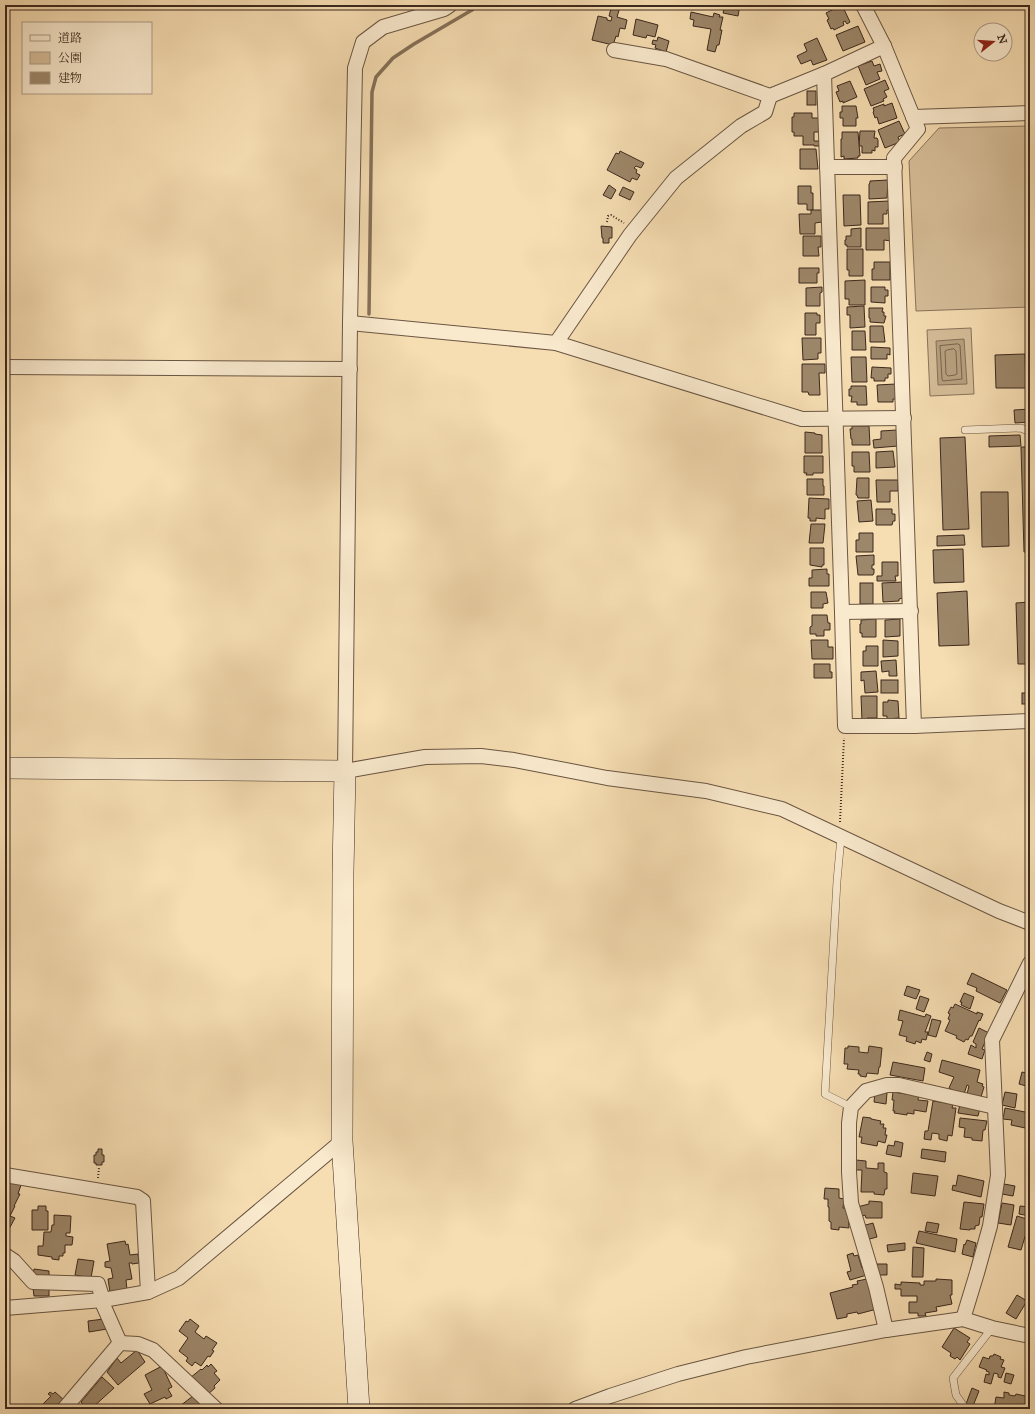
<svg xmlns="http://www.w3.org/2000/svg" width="1035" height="1414" font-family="'IM FELL Great Primer','Noto Serif JP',serif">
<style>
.green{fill:#d6be99;stroke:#89745b}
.water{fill:#b7a07f;stroke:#867058}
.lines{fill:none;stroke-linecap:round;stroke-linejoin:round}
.shore{stroke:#7a644e;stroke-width:1}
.stream{stroke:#867058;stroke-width:3.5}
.building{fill:#9d876a;stroke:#3c291d}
.lane-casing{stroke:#6a5642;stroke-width:8}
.street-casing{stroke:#6a5642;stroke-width:16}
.secondary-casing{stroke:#3c291d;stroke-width:22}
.path{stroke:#3c291d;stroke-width:2;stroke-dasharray:1 2;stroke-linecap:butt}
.lane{stroke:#f9e9cd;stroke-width:7}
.street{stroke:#f9e9cd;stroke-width:14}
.secondary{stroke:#f9e9cd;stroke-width:21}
</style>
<rect width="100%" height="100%" fill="#f6ddb2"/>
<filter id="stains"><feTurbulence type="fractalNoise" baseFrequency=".005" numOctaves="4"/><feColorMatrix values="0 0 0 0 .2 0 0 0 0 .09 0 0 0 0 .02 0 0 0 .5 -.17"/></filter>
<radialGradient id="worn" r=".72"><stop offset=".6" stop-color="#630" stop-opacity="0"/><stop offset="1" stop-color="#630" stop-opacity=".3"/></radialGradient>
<g class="green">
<path d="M1030 126V307L916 311 909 161 939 128Z"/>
<path d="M971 328 974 394 930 396 927 330Z"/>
</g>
<path class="water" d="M964 339 967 384 938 385 936 341Z"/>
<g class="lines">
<g class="shore">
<path d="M958 344 960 345 962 379 943 381 942 379 940 346Z"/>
<path d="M954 349 956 351 957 374 955 375 948 376 946 374 945 351 947 350Z"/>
</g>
<path class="stream" d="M369 314 372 92 376 77 393 58 414 44 472 10 477 5"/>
</g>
<g class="building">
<path d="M612 5 620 7 617 17 627 20 625 29 620 28 618 37 616 36 613 45 592 40 598 16 607 18V20L611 21 612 17 609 16Z"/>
<path d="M725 5H740L738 16 723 13Z"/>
<path d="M842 5 850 22 847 24 845 21 843 22 844 25 834 30 833 28 831 29 827 20 829 19 826 13Z"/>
<path d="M691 12 713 17 714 13 720 15 719 17H723L720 30H722L719 45H717L715 52 707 50 711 29 693 26 694 20 690 19Z"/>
<path d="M636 19 658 25 655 37 647 35 646 38 633 35Z"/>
<path d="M858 26 865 42 843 51 836 35Z"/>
<path d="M658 37 669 41 666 52 655 48 656 45 652 44 653 40 657 41Z"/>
<path d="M817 38 827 60 813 65 811 60 801 64 797 56 807 51 804 44Z"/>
<path d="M872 61 874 66 880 64 882 71 877 72 880 79 866 85 858 66Z"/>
<path d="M885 80 889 89 884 91 887 97 883 99 884 101 871 106 864 89Z"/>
<path d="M850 81 857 97 843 103V101L840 102 836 92 839 91 837 86Z"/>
<rect x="807" y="91" width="9" height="14"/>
<path d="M892 103 897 118 879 124 877 117 875 118 873 112 874 111 873 108 884 104V106Z"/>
<path d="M842 106H856L858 118H856V126H843V118H840V112H842Z"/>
<path d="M794 113H812V118H819V132H814V141H820V146H814V145H803V136H794V132H792V117H794Z"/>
<path d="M899 121 905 134 898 137 900 142 885 148 878 130Z"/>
<path d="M860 131H875L874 138H877L878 140V147H875V151L872 150V153H862V146H859Z"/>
<path d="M842 132H858L860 156H858V158L844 159V156L841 157V139H842Z"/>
<path d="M800 149H816L818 169H800Z"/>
<path d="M620 151 644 163 641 168 636 166 634 168 637 170 636 173 640 175 637 180 632 178 630 182 607 170 616 153 619 154Z"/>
<path d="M888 180 887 198 869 199V184L870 183V181Z"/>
<path d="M609 185 616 190 611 199 603 195Z"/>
<path d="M798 186H811V193H813V210H807V204H798Z"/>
<path d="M623 187 634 192 630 200 619 195Z"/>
<path d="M843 195H860L861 225 844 226Z"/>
<path d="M889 201V210H887V214H883V224H868V202Z"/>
<path d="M811 210H822V222L815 223V234H800L799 214H811Z"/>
<path d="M601 226 612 227V238H609V243H603V238H602Z"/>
<path d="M861 228V247H847V245H845V240H846V236H851V229Z"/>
<path d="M866 228H891V241L884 240V250H866Z"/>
<path d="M803 236H821V247H818L819 256H803Z"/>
<path d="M847 249H863V276H849V270H847Z"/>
<path d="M874 262H890V280H872V269H874Z"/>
<path d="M799 268H819V273H817V283H799Z"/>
<path d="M865 280V305H849V299H845V281Z"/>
<path d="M822 287V292L820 293V306H806V288Z"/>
<path d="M871 287H885V290H888V296H885V303L871 302Z"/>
<path d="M864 306 865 327 850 328V315H847V307Z"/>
<path d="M869 308H883L882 312H884V316H886L884 323 870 322V318H869Z"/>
<path d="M805 313H817V315H820V323H816V335H805Z"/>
<path d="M870 326H883L885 342H870Z"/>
<path d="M852 331H865L866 350H852Z"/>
<path d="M802 338H821V353H818V359L803 360Z"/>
<path d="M871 347 890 348V355L887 354V359H871Z"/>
<path d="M1025 354 1026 388H996L995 355Z"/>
<path d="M851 357H866L867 382H852Z"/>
<path d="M802 364H825V373H819L820 395H809L808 392H802Z"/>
<path d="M872 367 891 368V374H888V378H885V381H874V378H871Z"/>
<path d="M896 384V399H893V402H878L877 385Z"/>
<path d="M851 386H866L867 405H857V402H851L852 396H849V389H851Z"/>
<path d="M1030 409V422L1015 423 1014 410Z"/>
<path d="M852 426H869L870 445H852V439H851L850 429H852Z"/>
<path d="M897 430 898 446 874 448 873 440 881 439V431Z"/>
<path d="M805 432 815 433V434L822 435V453H805Z"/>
<path d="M1020 435 1021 446 989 447V436Z"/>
<path d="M965 437 969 529 943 530 940 438Z"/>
<path d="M1021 447H1030V552H1024Z"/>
<path d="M893 451 895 467 876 468V452Z"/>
<path d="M852 452H869L870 472H854V466H852Z"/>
<path d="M804 456H823V473H813V475H806L807 473H804Z"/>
<path d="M857 478H869V498H858L857 495H856Z"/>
<path d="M807 479H823V486H824V495H807Z"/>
<path d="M876 480H898V491H890V502H877Z"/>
<path d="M981 492H1008L1009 546 982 547Z"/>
<path d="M809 498 829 499V509H825V519L816 518V521H810V518H808Z"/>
<path d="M871 500 873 521 859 522 857 501Z"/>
<path d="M876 509H892V514H895V521H893L892 525H876Z"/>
<path d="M811 524H825L823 543H809Z"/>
<path d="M859 533H873V552H856V540H859Z"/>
<path d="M964 535 965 545 937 546V536Z"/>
<path d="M810 548H824V565H822V567L810 565Z"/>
<path d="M963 549 964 582 934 583 933 550Z"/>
<path d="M874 555V565H872V569H874V573L873 575H858L856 556Z"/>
<path d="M882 562H898V576H895L896 581H877V576H882Z"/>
<path d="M827 569V574H829V586H809V578H812V570Z"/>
<path d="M903 582V598L899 599V601L883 602 882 583Z"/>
<rect x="860" y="583" width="13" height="21"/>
<path d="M967 591 969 645 939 646 937 593Z"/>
<path d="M811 592H826L828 603 823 604V608H811Z"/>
<path d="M1030 602V664H1018L1016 603Z"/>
<path d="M812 615H827L828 623H830V630H824V636H816V634H810V627L812 626Z"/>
<path d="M876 619V637H862V633H860V624H861V620Z"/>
<path d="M900 619V636L885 637V620Z"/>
<path d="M811 640H828V647H833V659H812Z"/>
<path d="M883 640 898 641V656L883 657Z"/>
<path d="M866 646H878V666H863V651H866Z"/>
<path d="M896 660 897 676H889V671L882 672 881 661Z"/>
<path d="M814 664H830V672H832V678H814Z"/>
<path d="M876 671 878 692 865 693 864 680 861 681V672Z"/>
<rect x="881" y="680" width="17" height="13"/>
<rect x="1022" y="693" width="8" height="11"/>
<path d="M861 696H877V718H867V721H862Z"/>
<path d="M888 700 898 701 899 718 887 719V716H883V702H888Z"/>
<path d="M972 973 1007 990 1000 1003 976 991 977 988 967 984Z"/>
<path d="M907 986 920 990 916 999 904 995Z"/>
<path d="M964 993 974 997 970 1009 961 1005 962 1002H960Z"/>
<path d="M920 996 929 999 924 1012 916 1009Z"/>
<path d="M955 1004 977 1014V1012L983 1014 980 1021 979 1020 972 1036H970L968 1040 966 1039 964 1042 956 1038 957 1036 945 1031 950 1020 948 1019 950 1014 948 1013 951 1007 953 1008Z"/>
<path d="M900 1010 925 1017 926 1014 931 1016 925 1032H928L926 1040 922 1039 921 1043 916 1041 915 1044 906 1041 907 1037 899 1035 903 1021 898 1020Z"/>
<path d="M932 1019 941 1021 936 1037 928 1035Z"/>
<path d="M979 1028 989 1033 982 1049 985 1050 982 1059 968 1054 971 1045 976 1048V1044L973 1042Z"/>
<path d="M848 1046 859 1047V1052L868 1053 869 1046 882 1048 880 1067H879L878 1074 867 1073 866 1077 860 1076V1074H858L859 1070 847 1069 848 1064H844L845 1048H848Z"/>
<path d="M927 1052 932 1054 930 1062 924 1060Z"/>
<path d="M942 1060 980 1070 977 1082 983 1084 982 1086 984 1087 981 1097 967 1094 969 1086 967 1085 964 1094 951 1090V1089L949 1088 954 1077 939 1072Z"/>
<path d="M893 1062 925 1068 923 1081 890 1075Z"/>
<path d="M1022 1072 1030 1074V1087L1019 1084Z"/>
<path d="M875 1091 887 1093 886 1104 874 1102Z"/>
<path d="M893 1092 906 1094V1092L919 1094 918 1100 928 1101 926 1112 914 1110V1114L907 1113V1115L894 1113 895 1111H893L894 1100H892Z"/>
<path d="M1005 1092 1017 1094 1015 1108 1002 1105Z"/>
<path d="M933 1101 953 1104 952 1108H956L952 1136 948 1135 947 1141 939 1139V1134L932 1133 931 1140 924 1139 925 1131H928Z"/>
<path d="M960 1104 980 1108 978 1116 958 1113Z"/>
<path d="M1005 1108 1030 1113V1129L1011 1125 1012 1120 1003 1119Z"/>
<path d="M863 1117 871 1118V1119L881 1121 880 1124H884L883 1128H886L885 1135H887L885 1143 878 1141 877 1146 861 1143 862 1137H859Z"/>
<path d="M960 1118 987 1121 985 1130H983L982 1141 972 1140V1138L964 1137 965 1128 959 1127Z"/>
<path d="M895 1141 903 1143 901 1157 886 1154 888 1145 894 1146Z"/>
<path d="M98 1149H102V1155H104V1162H102V1165H96V1163H94V1155H96V1152H98Z"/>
<path d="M922 1149 946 1152 945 1162 921 1158Z"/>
<path d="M856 1160 866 1161V1168L878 1169V1163H884V1172L887 1173V1189H885L884 1195 874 1194V1192H861L862 1170H856Z"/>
<path d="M913 1173 938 1176 935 1196 911 1193Z"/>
<path d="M958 1175 984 1181 981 1197 952 1190 953 1185 956 1186Z"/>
<path d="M10 1180 21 1185 18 1194H20L14 1206H15L10 1216 15 1218 9 1229 5 1226V1191L9 1186 7 1184Z"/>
<path d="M1004 1184 1015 1186 1013 1196 1002 1194Z"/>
<path d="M825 1188 839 1189V1198L844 1199 843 1208 848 1209 849 1228 839 1227V1230L831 1229V1222L829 1221V1207H828V1199H824Z"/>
<path d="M869 1201 882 1202V1218H866L865 1215 860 1217 857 1207 869 1204Z"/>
<path d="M964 1202 984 1204 982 1217H980L979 1225 975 1226V1229H970V1230L960 1229Z"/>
<path d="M1002 1203 1014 1205 1011 1225 998 1223Z"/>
<path d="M38 1206H46V1211H48V1230H32V1210H38Z"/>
<path d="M1020 1206 1030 1207V1216L1019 1214Z"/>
<path d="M54 1215 71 1216 70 1233H66V1236L73 1237 72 1245H65V1253H63V1256H59V1260L52 1259V1257L38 1255V1246H43L44 1232H51L52 1225H54Z"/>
<path d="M1017 1216 1030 1220 1021 1250 1008 1247Z"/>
<path d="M927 1222 939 1224 937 1233 925 1231Z"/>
<path d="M873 1223 877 1237 866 1240 862 1226Z"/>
<path d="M919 1231 957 1239 955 1252 916 1243Z"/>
<path d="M967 1240 976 1243 973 1257 962 1254 964 1244 965 1245Z"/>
<path d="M125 1241 126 1245 128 1244 130 1255 138 1254 139 1263 132 1264V1263H129L132 1279 126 1280 127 1290 110 1292 108 1279 113 1278 111 1268 105 1267V1262L110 1261 107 1244Z"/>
<path d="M905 1243V1250L888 1252 887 1245Z"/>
<path d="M913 1247 924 1248 923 1277H912Z"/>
<path d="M853 1253 854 1256 858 1255 862 1268 865 1267 867 1275 850 1280 847 1272 851 1271 847 1255Z"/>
<path d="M78 1259 94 1261 91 1278 75 1275Z"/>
<path d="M877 1264H887V1275H878Z"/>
<path d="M34 1269 49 1271V1278L33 1277Z"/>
<path d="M867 1279 877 1309 858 1314 857 1312 847 1314V1317L837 1319 830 1293 853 1287 852 1285 858 1284 857 1281Z"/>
<path d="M936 1279 952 1280V1295H950L952 1304 936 1307 937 1311 925 1313 926 1316H918V1313H909V1302H917V1296H901V1289H895V1284L901 1285V1282L920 1283V1285H924V1281H936Z"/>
<path d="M33 1288H49V1296H34Z"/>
<path d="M1017 1295 1027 1301 1016 1319 1006 1313Z"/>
<path d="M104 1319 107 1329 89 1332 88 1321Z"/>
<path d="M190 1319 199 1326 195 1332 204 1339 206 1336 217 1343 212 1350 214 1351 210 1357 208 1356 201 1366 195 1362 192 1366 186 1361 188 1358 179 1351 188 1338 179 1331 186 1321 188 1322Z"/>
<path d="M954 1328 970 1338 967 1342 970 1344 960 1360 957 1357 955 1359 950 1356 951 1353 942 1347Z"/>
<path d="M137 1350 145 1362 118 1385 107 1372 117 1358 121 1363Z"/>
<path d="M994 1354 1001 1357 1000 1359 1004 1360 1001 1367 1005 1368 1001 1378 998 1377V1374L994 1373 991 1384 984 1382 986 1374 989 1375V1372L986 1371 987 1370 979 1367 983 1357 989 1359 990 1356H993Z"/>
<path d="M211 1364 217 1371 214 1373 220 1380 214 1386 215 1388 207 1395 190 1378 201 1369 202 1370 207 1365 208 1367Z"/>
<path d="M162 1366 172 1387 168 1389 172 1396 166 1399 165 1397 150 1404 144 1394 152 1390 145 1375Z"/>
<path d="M1006 1373 1014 1375 1011 1384 1004 1382Z"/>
<path d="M102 1377 114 1388 91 1409H87L81 1402Z"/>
<path d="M972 1388 979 1391 973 1406 966 1404Z"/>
<path d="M50 1392 53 1394 55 1392 64 1400 56 1409H44L42 1405 51 1396 48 1394Z"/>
<path d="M1004 1392 1009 1393V1395L1015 1396 1016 1394 1030 1397V1409H994L996 1397 1004 1398Z"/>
<path d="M193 1396 196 1398 202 1406 197 1409H176Z"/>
</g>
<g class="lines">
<g class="lane-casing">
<g id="lane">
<path d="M965 430 1021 428 1030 432"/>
<path d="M841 837 837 881 825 1094 851 1107"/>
<path d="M966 1409 956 1395 953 1378 992 1328"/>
</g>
</g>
<g class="street-casing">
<g id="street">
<path d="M450 5 444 9 383 27 363 42 355 68 350 323 345 771 425 757 481 756 514 760 607 778 706 791 782 809 999 911 1030 923"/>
<path d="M614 50 666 59 770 96 824 74 884 46"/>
<path d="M824 74 842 612 845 726H914L894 158 918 129 884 46 863 5"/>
<path d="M913 117 1030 113"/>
<path d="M827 167H895"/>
<path d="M350 323 556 343 802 419 904 418"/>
<path d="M556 343 630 235 676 178 741 126 765 112 770 96"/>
<path d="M5 367 350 369"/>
<path d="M842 612 911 611"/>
<path d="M914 726 1030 721"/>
<path d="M5 1175 137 1197 143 1201 148 1292"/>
<path d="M5 1255 14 1261 33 1282 98 1284 103 1300"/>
<path d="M5 1308 103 1300 148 1292 179 1278 342 1141"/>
<path d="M963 1319 977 1273 990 1226 998 1175 992 1040 1030 963"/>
<path d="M886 1330 876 1287 851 1203 849 1172V1123L851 1107 866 1091 887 1085H899L995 1107"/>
<path d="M120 1343 138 1344 153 1350 216 1409"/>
<path d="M64 1409 120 1343 101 1300"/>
<path d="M575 1409 610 1396 678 1374 746 1357 886 1330 963 1319 992 1328 1030 1336"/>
</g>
</g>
<g class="secondary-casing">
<path id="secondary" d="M5 768 345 771 343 872 342 1141 359 1409"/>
</g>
<g class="path">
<path d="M607 222 608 216 611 215 624 223"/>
<path d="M840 822 844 738"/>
<path d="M98 1178 99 1167"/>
</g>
<use href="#lane" class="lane"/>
<use href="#street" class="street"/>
<use href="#secondary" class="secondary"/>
</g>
<rect width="1035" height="1414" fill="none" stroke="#f6ddb2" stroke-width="20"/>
<rect x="6" y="6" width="1023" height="1402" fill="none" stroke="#3c291d" stroke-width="2"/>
<rect x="10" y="10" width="1015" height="1394" fill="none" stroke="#3c291d"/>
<rect x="22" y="22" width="130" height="72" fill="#f9e9cd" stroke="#ad9c87"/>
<rect x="30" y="35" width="20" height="6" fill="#f9e9cd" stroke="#ad9c87"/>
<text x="58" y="42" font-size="12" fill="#3c291d">道路</text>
<rect x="30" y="52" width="20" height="12" fill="#d6be99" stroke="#ad9c87"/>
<text x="58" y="62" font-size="12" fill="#3c291d">公園</text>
<rect x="30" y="72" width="20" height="12" fill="#9d876a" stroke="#ad9c87"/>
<text x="58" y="82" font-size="12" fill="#3c291d">建物</text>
<g transform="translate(993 42) rotate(73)"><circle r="19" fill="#f9e9cd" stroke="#ad9c87"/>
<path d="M0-3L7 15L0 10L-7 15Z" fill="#8f2418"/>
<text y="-6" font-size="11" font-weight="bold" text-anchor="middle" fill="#3c291d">N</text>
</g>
<rect width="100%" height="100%" filter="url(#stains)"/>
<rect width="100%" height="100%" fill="url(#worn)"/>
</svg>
